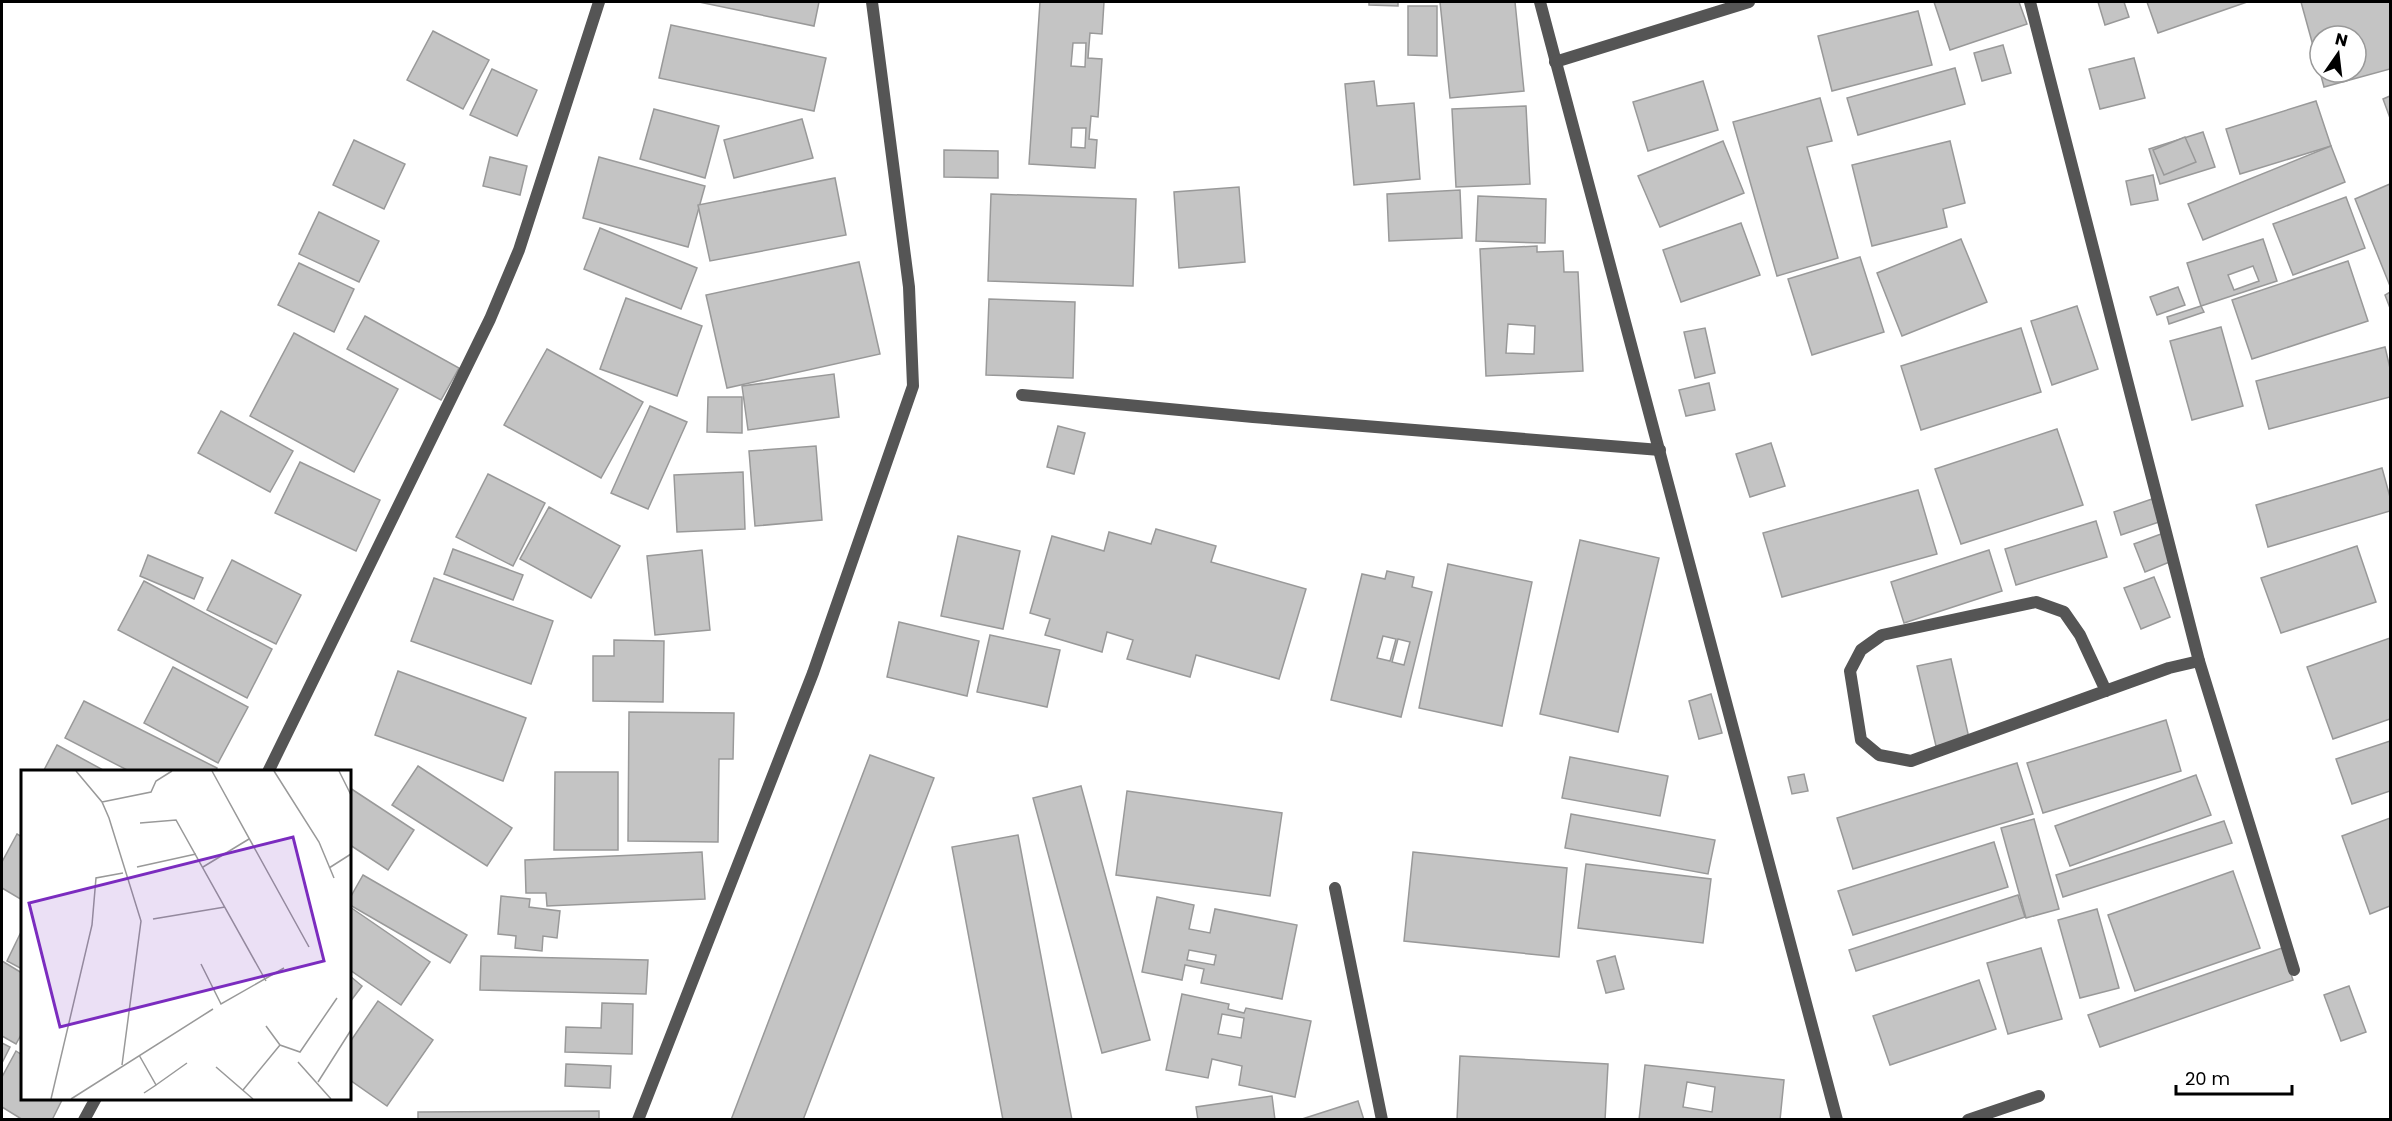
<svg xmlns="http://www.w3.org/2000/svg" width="2392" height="1121" font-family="Poppins,sans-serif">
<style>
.building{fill:#c4c4c4;stroke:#999;stroke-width:1.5;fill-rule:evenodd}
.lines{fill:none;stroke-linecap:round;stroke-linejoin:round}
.service{stroke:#555;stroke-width:12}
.minor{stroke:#555;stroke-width:12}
.inset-road{fill:none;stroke:#999;stroke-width:1.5}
.view{fill:#7b2cbf;fill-opacity:0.15;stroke:#7b2cbf;stroke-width:3}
.inset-edge{fill:none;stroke:#000;stroke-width:3}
</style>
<rect width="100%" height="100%" fill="#fff"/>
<g class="building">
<path d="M699 2H819L814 26Z"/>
<path d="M1040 2H1104L1102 34 1090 33 1088 58 1102 59 1098 117 1091 116 1089 139 1097 140 1095 168 1029 164ZM1073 43H1086L1085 67 1071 66ZM1072 128H1086L1085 148 1071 147Z"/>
<path d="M1369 2H1398V6L1369 5Z"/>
<path d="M1440 2H1515L1524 91 1450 98Z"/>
<path d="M1934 2H2019L2027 24 1950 50Z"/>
<path d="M2098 2H2124L2129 17 2105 25Z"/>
<path d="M2147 2H2247L2158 33Z"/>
<path d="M2301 2H2390V69L2324 87 2320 72H2356V36H2320V71Z"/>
<path d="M1408 6H1437V56L1408 55Z"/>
<path d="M1918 11 1932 65 1832 91 1818 36Z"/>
<path d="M671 25 826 58 814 111 659 78Z"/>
<path d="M433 31 489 60 463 109 407 80Z"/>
<path d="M2003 45 2011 73 1982 81 1974 53Z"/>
<path d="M2134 58 2145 98 2100 109 2089 69Z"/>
<path d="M1955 68 1965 104 1858 135 1847 98Z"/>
<path d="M492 69 537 90 517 136 470 115Z"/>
<path d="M1374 81 1377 106 1414 103 1420 179 1354 185 1345 84Z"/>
<path d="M1703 81 1718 130 1648 151 1633 102Z"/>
<path d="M2390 96V118L2383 99Z"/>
<path d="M1820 98 1832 141 1807 147 1838 258 1777 276 1733 122Z"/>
<path d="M2316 101 2331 146 2240 174 2226 129Z"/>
<path d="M1526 106 1530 184 1456 187 1452 109Z"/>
<path d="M654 109 719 126 705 178 640 159Z"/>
<path d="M802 119 813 158 734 178 724 140Z"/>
<path d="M2203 132 2215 167 2160 184 2149 149Z"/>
<path d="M2185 137 2196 162 2164 175 2153 150Z"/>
<path d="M354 140 405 164 384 209 333 185Z"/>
<path d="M1723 141 1744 193 1660 227 1638 176Z"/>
<path d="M1950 141 1965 203 1943 209 1947 227 1872 246 1852 165Z"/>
<path d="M2331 146 2345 182 2203 240 2188 204Z"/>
<path d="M944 150 998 151V178L944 177Z"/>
<path d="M490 157 527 166 520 195 483 186Z"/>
<path d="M599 157 705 186 688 247 583 218Z"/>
<path d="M2153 175 2158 200 2131 205 2126 181Z"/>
<path d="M835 178 846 235 710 261 698 205Z"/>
<path d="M2390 184V286L2355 199Z"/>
<path d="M1239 187 1245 262 1179 268 1174 192Z"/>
<path d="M1460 190 1462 238 1389 241 1387 194Z"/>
<path d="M991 194 1136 199 1133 286 988 281Z"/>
<path d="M1478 196 1546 199 1545 243 1476 241Z"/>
<path d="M2346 197 2365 248 2293 275 2273 224Z"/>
<path d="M319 212 379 241 359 282 299 254Z"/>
<path d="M1741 223 1760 275 1681 302 1663 250Z"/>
<path d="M600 228 697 268 681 309 584 269Z"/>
<path d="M1961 239 1987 302 1902 336 1877 273Z"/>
<path d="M2263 239 2277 281 2201 306 2187 263ZM2253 266 2259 281 2234 290 2228 275Z"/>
<path d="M1537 246V252L1563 251 1564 272H1578L1583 371 1486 376 1480 249ZM1508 324 1535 326 1534 354 1506 353Z"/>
<path d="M1860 257 1884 332 1812 355 1788 279Z"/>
<path d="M2348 261 2368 321 2252 359 2232 300Z"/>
<path d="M859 262 880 354 727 388 706 295Z"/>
<path d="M299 263 354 289 334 332 278 305Z"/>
<path d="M2178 287 2185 305 2157 315 2150 297Z"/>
<path d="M2390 292V308L2385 295Z"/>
<path d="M626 298 702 326 677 396 600 369Z"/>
<path d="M989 299 1075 302 1073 378 986 375Z"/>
<path d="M2077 306 2098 369 2052 385 2031 321Z"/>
<path d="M2201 306 2204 312 2169 324 2167 317Z"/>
<path d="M365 316 459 368 441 400 347 349Z"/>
<path d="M2221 327 2243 406 2192 420 2170 341Z"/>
<path d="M1705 328 1715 373 1695 378 1684 332Z"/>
<path d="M2021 328 2041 392 1921 430 1901 366Z"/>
<path d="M294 333 398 389 354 472 250 416Z"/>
<path d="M2385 347 2390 368V397L2269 429 2256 381Z"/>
<path d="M547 349 643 402 601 478 504 425Z"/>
<path d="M834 374 839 417 748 430 742 386Z"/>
<path d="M1709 383 1715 410 1686 416 1679 390Z"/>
<path d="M708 397H742V433L707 432Z"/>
<path d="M650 406 687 422 648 509 611 493Z"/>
<path d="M221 411 293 451 270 492 198 453Z"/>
<path d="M1058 426 1085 433 1074 474 1047 467Z"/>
<path d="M2057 429 2083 505 1961 544 1935 469Z"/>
<path d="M1771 443 1785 486 1750 497 1736 454Z"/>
<path d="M816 446 822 520 755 526 749 451Z"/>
<path d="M300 462 380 500 356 551 275 513Z"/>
<path d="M2382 468 2390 497V511L2268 547 2256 505Z"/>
<path d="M743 472 745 529 677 532 674 475Z"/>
<path d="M488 474 545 503 513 566 456 537Z"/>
<path d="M1918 490 1937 554 1782 597 1763 533Z"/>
<path d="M2152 499 2159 522 2121 535 2114 512Z"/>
<path d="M549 507 620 546 591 598 520 559Z"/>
<path d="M2096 521 2107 557 2016 585 2005 549Z"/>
<path d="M1156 529 1216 546 1211 562 1306 589 1279 679 1196 655 1190 677 1127 659 1133 640 1107 632 1102 652 1045 635 1050 619 1030 613 1052 536 1104 551 1109 532 1151 544Z"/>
<path d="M2161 534 2172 561 2145 572 2134 544Z"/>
<path d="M958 536 1020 551 1003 629 941 616Z"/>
<path d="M1580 540 1659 558 1618 732 1540 714Z"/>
<path d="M2357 546 2376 602 2281 633 2261 578Z"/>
<path d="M453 549 523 575 513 600 444 574Z"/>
<path d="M702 550 710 630 655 635 647 556Z"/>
<path d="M1989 550 2002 591 1904 623 1891 582Z"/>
<path d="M148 555 203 578 194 599 140 576Z"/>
<path d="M232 560 301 595 276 644 207 610Z"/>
<path d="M1448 564 1532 582 1502 726 1419 708Z"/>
<path d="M1387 571 1414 577 1412 587 1432 592 1401 717 1331 700 1362 574 1385 579ZM1383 636 1396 639 1390 661 1377 658ZM1398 639 1410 642 1404 665 1392 662Z"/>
<path d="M2154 577 2170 617 2141 629 2124 588Z"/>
<path d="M434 578 553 621 531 684 411 641Z"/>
<path d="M144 581 272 649 247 698 118 630Z"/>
<path d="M899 622 979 641 967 696 887 677Z"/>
<path d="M990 635 1060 650 1047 707 977 692Z"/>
<path d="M2390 638V719L2333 739 2307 667Z"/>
<path d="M614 640 664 641 663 702 593 701V656H614Z"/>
<path d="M1951 659 1969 738 1936 746 1917 666Z"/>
<path d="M173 667 248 707 218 763 144 723Z"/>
<path d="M398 671 526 718 503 781 375 735Z"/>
<path d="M1711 694 1722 733 1699 739 1689 701Z"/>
<path d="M84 701 217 768 216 772H131L65 738Z"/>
<path d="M629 712 734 713 733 759H719L718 842 628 841Z"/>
<path d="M2166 720 2181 771 2043 813 2027 763Z"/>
<path d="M2390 741V791L2352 804 2336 759Z"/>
<path d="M57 745 105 771 43 772Z"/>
<path d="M870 755 934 778 803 1120H731Z"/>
<path d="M1570 757 1668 776 1660 816 1562 798Z"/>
<path d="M2017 763 2033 814 1853 869 1837 818Z"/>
<path d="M418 766 512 828 487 866 392 805Z"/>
<path d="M555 772H618V850H554Z"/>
<path d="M1804 774 1808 791 1792 794 1788 777Z"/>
<path d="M2196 775 2211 815 2070 866 2055 826Z"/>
<path d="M1081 786 1150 1040 1102 1053 1033 798Z"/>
<path d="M350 788 414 830 388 870 350 845Z"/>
<path d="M1127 791 1282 813 1270 896 1116 875Z"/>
<path d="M1571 814 1715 840 1708 874 1565 848Z"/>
<path d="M2390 818V906L2370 914 2342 836Z"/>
<path d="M2034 819 2059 909 2026 918 2001 828Z"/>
<path d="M2224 821 2232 843 2063 897 2056 875Z"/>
<path d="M17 834 22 837V900L2 888V862Z"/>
<path d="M1018 835 1072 1120H1003L952 847Z"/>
<path d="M1994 842 2008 887 1853 935 1838 891Z"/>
<path d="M702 852 705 899 547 906 546 893H526L525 860Z"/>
<path d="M1413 852 1567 868 1559 957 1404 941Z"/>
<path d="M1586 864 1711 879 1703 943 1578 928Z"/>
<path d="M2233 871 2260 948 2135 991 2108 915Z"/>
<path d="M363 875 467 935 450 963 350 905V898Z"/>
<path d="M2018 895 2025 917 1856 971 1849 950Z"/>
<path d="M501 896 530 899 529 907 560 911 557 938 543 936 542 951 515 948 516 936 498 934Z"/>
<path d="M1157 897 1194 905 1189 929 1210 933 1215 909 1297 925 1282 999 1201 983 1204 969 1185 965 1182 980 1142 972ZM1189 950 1216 955 1214 965 1187 960Z"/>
<path d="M350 907 430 962 401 1005 350 970Z"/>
<path d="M2097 909 2119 988 2080 998 2058 920Z"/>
<path d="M22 930V969L7 961Z"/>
<path d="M2041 948 2062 1019 2008 1034 1987 963Z"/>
<path d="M2282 948 2293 980 2100 1047 2088 1015Z"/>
<path d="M481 956 648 960 646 994 480 990Z"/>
<path d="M1615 956 1624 989 1606 993 1597 961Z"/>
<path d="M2 961 22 973V1033L16 1044 2 1036Z"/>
<path d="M350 976 362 986 350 1002Z"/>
<path d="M1979 980 1996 1029 1890 1065 1873 1016Z"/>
<path d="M2349 986 2366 1032 2341 1041 2324 995Z"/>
<path d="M1182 994 1229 1004 1228 1009 1244 1013 1246 1008 1311 1021 1295 1097 1239 1085 1242 1066 1212 1059 1208 1078 1166 1070ZM1222 1014 1244 1018 1241 1038 1218 1034Z"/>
<path d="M378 1001 433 1040 387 1106 350 1080V1042Z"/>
<path d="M602 1003 633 1004 632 1054 565 1052 566 1027 601 1028Z"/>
<path d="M2 1043 10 1047 2 1063Z"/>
<path d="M16 1051 22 1055V1098H63L52 1120H23L2 1107V1077Z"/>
<path d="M1460 1056 1608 1064 1605 1120H1457Z"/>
<path d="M566 1064 611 1066 610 1088 565 1086Z"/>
<path d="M1645 1065 1784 1080 1780 1120H1639ZM1687 1082 1715 1087 1712 1112 1683 1107Z"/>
<path d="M1272 1096 1275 1120H1198L1196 1107Z"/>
<path d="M1358 1101 1364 1120H1299Z"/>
<path d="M599 1111V1120H418V1112Z"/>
</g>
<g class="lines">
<path class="service" d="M2106 691 2080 635 2064 612 2036 602 1882 635 1861 650 1850 671 1861 740 1879 755 1911 761 2169 668 2199 661"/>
<g class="minor">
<path d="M1540 2 1837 1120"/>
<path d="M2030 2 2199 661 2294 970"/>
<path d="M1555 62 1749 2"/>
<path d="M1022 395 1253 417 1660 450"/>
<path d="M268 772 490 319 519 250 599 2"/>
<path d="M1335 888 1382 1120"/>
<path d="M84 1120 96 1098"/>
<path d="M638 1120 813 673 913 386 909 287 872 2"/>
<path d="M1968 1120 2039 1096"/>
</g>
</g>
<g transform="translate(21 770)">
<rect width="330" height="330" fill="#fff"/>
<path class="inset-road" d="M55 1 81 32 88 48 120 151 101 295M191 1 288 177M253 1 298 72 313 108M318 1 330 25M81 32 130 22 135 11 151 1M119 53 155 50 245 211M116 97 175 84M182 97 228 69M308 98 330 84M132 149 204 137M180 194 200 234 263 198M245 256 259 275 279 282 316 228M118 285 135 315 123 323M277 292 310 329M195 297 232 329M297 312 330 260M135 315 166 293M222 320 259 275M30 329 71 155 75 108 102 103M50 329 192 239"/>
<path class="view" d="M272 67 303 191 39 257 8 133Z"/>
<rect width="330" height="330" class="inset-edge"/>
</g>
<rect width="2392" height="1121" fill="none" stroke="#000000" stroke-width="6"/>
<g transform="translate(2338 54) rotate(14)"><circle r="28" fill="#ffffff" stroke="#999999" stroke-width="1.5"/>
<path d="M0-4.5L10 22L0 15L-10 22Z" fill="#000000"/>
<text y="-9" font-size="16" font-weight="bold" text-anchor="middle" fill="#000000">N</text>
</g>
<path d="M2176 1085v9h116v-9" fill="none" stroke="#000000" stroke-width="3"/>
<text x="2185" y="1085" font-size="18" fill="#000000" stroke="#ffffff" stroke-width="4.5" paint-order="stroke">20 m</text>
</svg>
